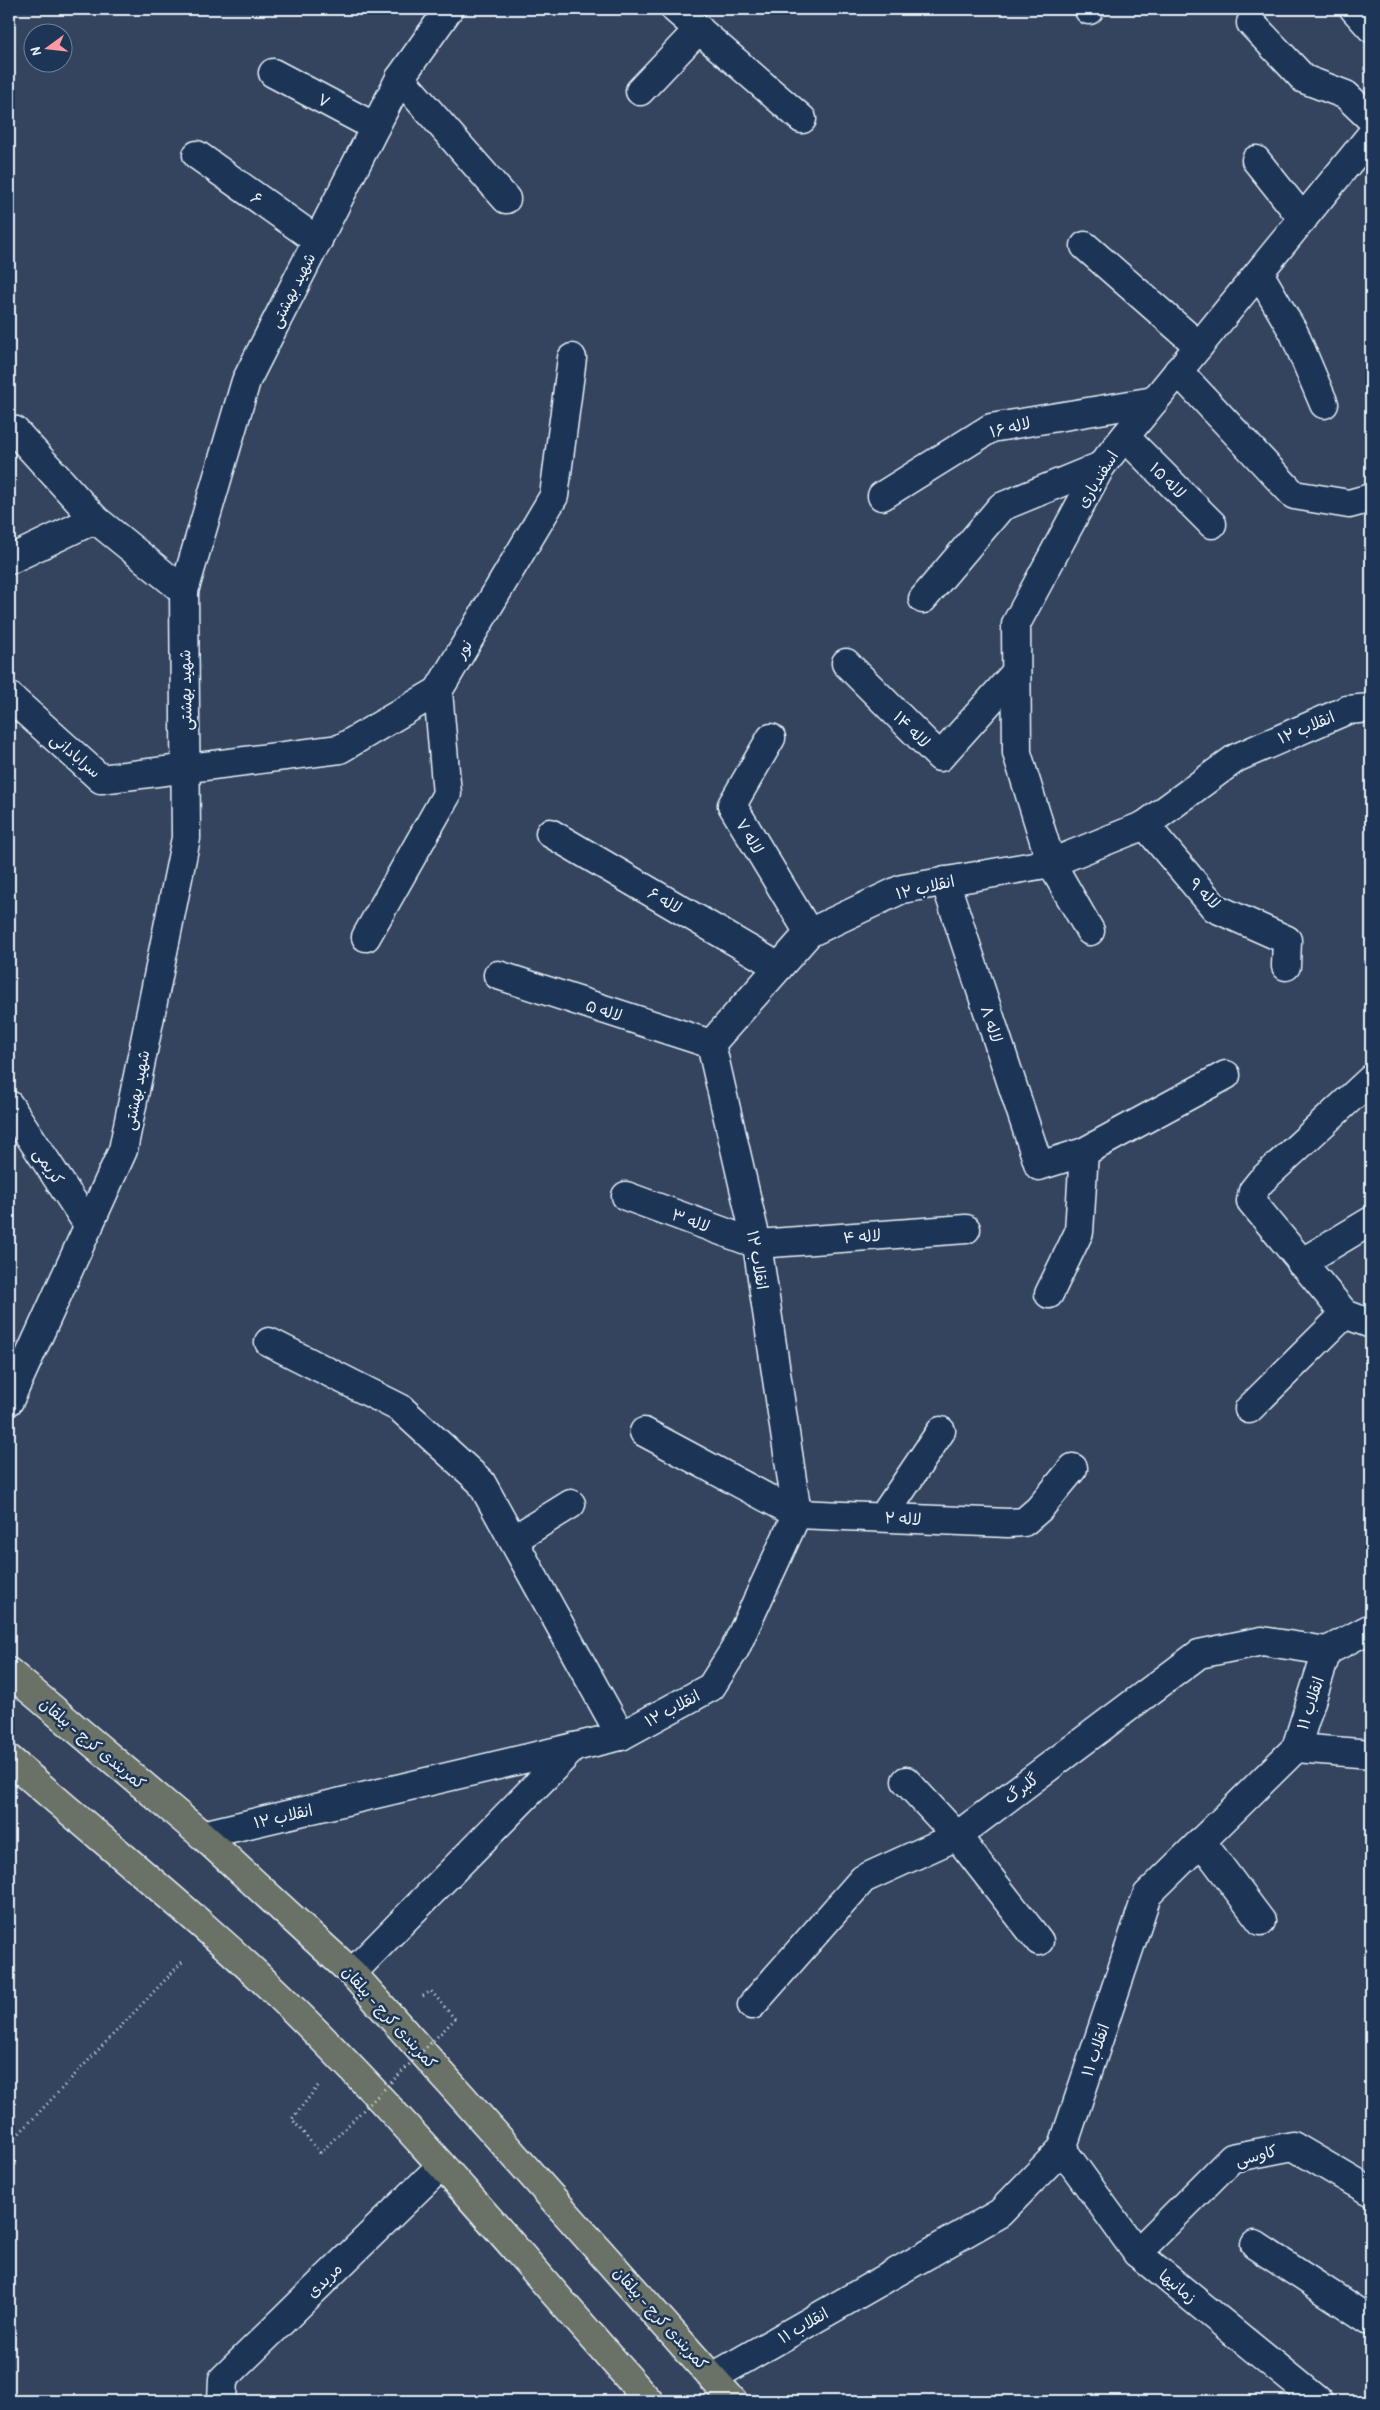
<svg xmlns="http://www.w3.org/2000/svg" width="1380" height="2410" font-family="'Patrick Hand','Playpen Sans Arabic',sans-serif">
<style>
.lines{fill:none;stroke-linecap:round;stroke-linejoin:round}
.minor-casing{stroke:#e8f1f8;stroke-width:31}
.highway-casing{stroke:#e8f1f8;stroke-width:31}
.path{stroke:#e8f1f8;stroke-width:3;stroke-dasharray:1 4;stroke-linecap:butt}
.minor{stroke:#1d3557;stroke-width:28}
.highway{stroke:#6a7166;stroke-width:28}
.path-bridge{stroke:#e8f1f8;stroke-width:3;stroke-dasharray:1 4;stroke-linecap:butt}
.labels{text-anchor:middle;stroke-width:5;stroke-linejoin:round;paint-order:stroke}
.street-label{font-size:16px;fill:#e8f1f8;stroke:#1d3557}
</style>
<rect width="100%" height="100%" fill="#34445f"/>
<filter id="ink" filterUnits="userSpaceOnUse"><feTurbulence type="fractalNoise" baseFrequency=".02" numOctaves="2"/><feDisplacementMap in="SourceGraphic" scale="10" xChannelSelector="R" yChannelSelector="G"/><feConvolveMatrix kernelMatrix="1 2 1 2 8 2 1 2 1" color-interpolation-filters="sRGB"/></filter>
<g filter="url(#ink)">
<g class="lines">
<g class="minor-casing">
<g id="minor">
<path d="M675 9 802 119"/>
<path d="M1354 9 1371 28"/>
<path d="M1089 10V9"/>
<path d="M1251 23 1304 79 1346 95 1371 119"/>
<path d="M273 73 375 127"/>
<path d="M400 78 506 199"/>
<path d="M640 91 699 29"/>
<path d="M197 155 318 241"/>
<path d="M1256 160 1303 219"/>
<path d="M1085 246 1199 346"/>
<path d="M1259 273 1294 333 1324 404"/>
<path d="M1178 371 1294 495 1349 504 1371 498"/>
<path d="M9 433 15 431 95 519 184 591"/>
<path d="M1125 437 1212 524"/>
<path d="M882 496 991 428 1154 401"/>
<path d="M9 560 95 519"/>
<path d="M923 599 1001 507 1101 466"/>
<path d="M846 663 940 757 1016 672"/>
<path d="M9 696 101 779 340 749 438 691 554 496 572 358"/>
<path d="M771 738 732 805 809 933"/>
<path d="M1145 825 1215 908 1287 940 1286 966"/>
<path d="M550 833 779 967"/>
<path d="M945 881 1039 1166 1084 1152 1226 1075"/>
<path d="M1090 931 1051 863 1017 753 1016 624 1101 466 1371 135"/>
<path d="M366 937 447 794 438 691"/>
<path d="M498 975 711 1044"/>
<path d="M1371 1079 1261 1181 1253 1191 1251 1201 1345 1314 1371 1324"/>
<path d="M9 1105 89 1226"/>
<path d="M626 1196 757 1244 966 1229"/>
<path d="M1301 1263 1371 1221"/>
<path d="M1049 1294 1079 1232 1084 1152"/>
<path d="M269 1342 400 1408 481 1482 621 1736"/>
<path d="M9 1401 123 1150 186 838 184 591 246 381 400 78 449 9"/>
<path d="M1249 1409 1345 1314"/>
<path d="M644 1432 797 1514 1008 1523 1024 1522 1039 1509 1073 1468"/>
<path d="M883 1517 941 1431"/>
<path d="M513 1540 571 1504"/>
<path d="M1296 1748 1371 1754"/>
<path d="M906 1781 957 1836 1039 1941"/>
<path d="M202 1835 621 1736 711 1687 735 1649 797 1514 757 1244 711 1044 809 933 902 889 1051 863 1145 825 1236 758 1347 710 1371 708"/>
<path d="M1201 1841 1261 1921"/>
<path d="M352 1973 574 1747"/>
<path d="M752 2005 863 1879 957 1836 1199 1654 1262 1641 1327 1651"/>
<path d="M1062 2149 1137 2253 1318 2401"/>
<path d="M1255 2245 1371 2321"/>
<path d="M1137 2253 1232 2158 1293 2146 1371 2192"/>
<path d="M713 2377 1000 2213 1062 2149 1147 1895 1296 1748 1327 1651 1371 1628"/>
<path d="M222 2401 223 2379 441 2166"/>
</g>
</g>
<g class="highway-casing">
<g id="highway">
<path d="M9 1672 202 1835 352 1973 733 2401"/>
<path d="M9 1759C107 1845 211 1927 303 2019 425 2140 535 2273 649 2401"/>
</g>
</g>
<g class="path">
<path d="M423 1996 431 1991 455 2019"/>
<path d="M318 2086 292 2119 320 2153"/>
<path d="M9 2144 184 1960"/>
</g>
<use href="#minor" class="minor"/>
<use href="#highway" class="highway"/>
<path class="path-bridge" d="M320 2153 455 2019"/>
</g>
</g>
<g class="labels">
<g class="street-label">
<text transform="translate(324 100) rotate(28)" y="6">۷</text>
<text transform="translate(257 198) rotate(35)" y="6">۶</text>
<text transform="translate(292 290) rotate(-63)" y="6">شهید بهشتی</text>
<text transform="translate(1010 427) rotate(-14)" y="6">لاله ۱۶</text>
<text transform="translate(1097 479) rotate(-58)" y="6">اسفندیاری</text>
<text transform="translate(1168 480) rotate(45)" y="6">لاله ۱۵</text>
<text transform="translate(463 649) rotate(-59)" y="6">نور</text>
<text transform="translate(185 690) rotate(-91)" y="6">شهید بهشتی</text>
<text transform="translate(1306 727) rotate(-23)" y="6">انقلاب ۱۲</text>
<text transform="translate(912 729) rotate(45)" y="6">لاله ۱۴</text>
<text transform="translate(76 755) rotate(40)" y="6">سرابادانی</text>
<text transform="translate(750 836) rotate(59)" y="6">لاله ۷</text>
<text transform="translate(925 887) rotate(-13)" y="6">انقلاب ۱۲</text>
<text transform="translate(1205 893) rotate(45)" y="6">لاله ۹</text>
<text transform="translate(665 900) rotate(30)" y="6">لاله ۶</text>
<text transform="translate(604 1010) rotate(18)" y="6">لاله ۵</text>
<text transform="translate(992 1024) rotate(72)" y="6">لاله ۸</text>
<text transform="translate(136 1090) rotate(-79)" y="6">شهید بهشتی</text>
<text transform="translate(49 1166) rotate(56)" y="6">کریمی</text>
<text transform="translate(691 1220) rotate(20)" y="6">لاله ۳</text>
<text transform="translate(862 1236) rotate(-4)" y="6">لاله ۴</text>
<text transform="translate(758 1260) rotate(80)" y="6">انقلاب ۱۲</text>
<text transform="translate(903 1518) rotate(3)" y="6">لاله ۲</text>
<text transform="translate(1310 1703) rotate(-72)" y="6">انقلاب ۱۱</text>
<text transform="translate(672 1708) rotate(-28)" y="6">انقلاب ۱۲</text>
<text transform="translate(93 1743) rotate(40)" y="6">کمربندی کرج - بیلقان</text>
<text transform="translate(1021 1788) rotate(-37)" y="6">گلبرگ</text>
<text transform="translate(283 1816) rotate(-13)" y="6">انقلاب ۱۲</text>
<text transform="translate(390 2017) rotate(48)" y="6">کمربندی کرج - بیلقان</text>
<text transform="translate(1095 2050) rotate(-71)" y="6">انقلاب ۱۱</text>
<text transform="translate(1256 2155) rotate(-14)" y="6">کاوسی</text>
<text transform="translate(324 2280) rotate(-44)" y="6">مریدی</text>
<text transform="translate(1178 2286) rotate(39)" y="6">زمانیها</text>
<text transform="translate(661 2318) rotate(48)" y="6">کمربندی کرج - بیلقان</text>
<text transform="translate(803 2325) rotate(-30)" y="6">انقلاب ۱۱</text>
</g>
</g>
<rect width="1380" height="2410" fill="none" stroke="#1d3557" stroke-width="30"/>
<rect x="15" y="15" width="1350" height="2380" fill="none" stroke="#e8f1f8" stroke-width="2" filter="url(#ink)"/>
<g transform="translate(48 48) rotate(255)"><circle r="24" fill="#1d3557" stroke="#6e8097"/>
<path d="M0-4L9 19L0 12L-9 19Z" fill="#ff9aa2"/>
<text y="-8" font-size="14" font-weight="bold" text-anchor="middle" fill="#e8f1f8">N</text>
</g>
</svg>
